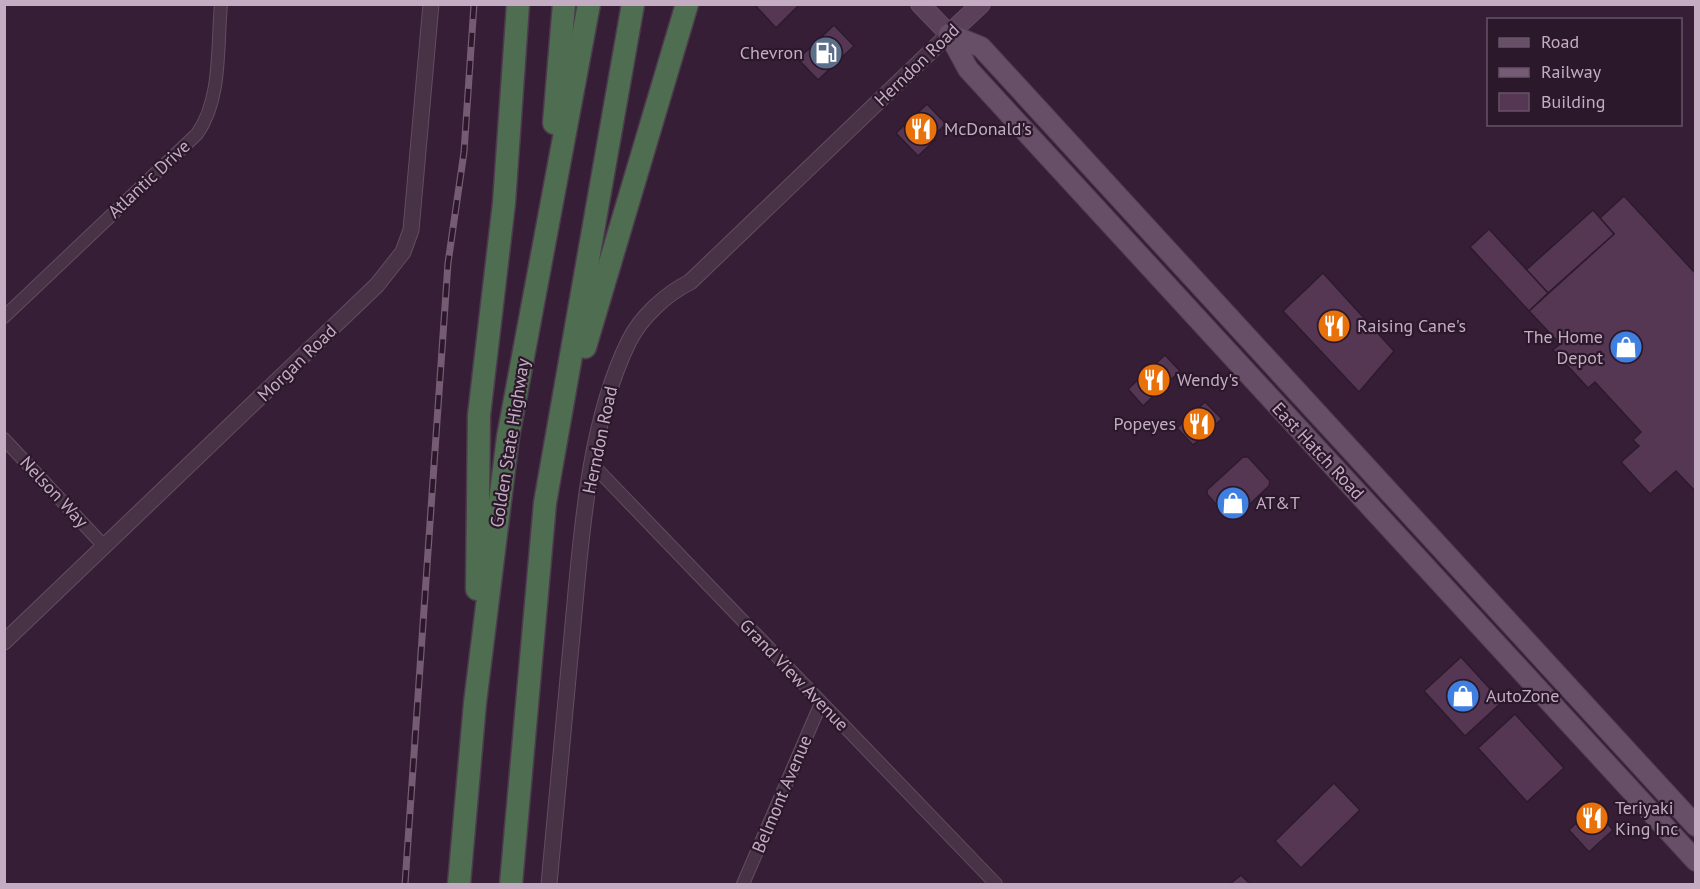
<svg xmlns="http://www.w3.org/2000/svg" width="1700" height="889" font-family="'PT Sans',sans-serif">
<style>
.building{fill:#553754;stroke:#2d1a2d;stroke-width:1.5}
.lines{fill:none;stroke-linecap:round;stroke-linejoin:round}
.minor-casing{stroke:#624d61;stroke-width:14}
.tertiary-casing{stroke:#624d61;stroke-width:17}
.secondary-casing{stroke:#624d61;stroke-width:20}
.primary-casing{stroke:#503c50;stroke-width:22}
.motorway-casing{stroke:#4e3a4e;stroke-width:25}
.minor{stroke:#473246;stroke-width:12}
.tertiary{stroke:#473246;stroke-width:15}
.secondary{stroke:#5a4058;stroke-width:18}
.primary{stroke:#675067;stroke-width:20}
.motorway{stroke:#4f6d50;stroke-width:22}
.rail-casing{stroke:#755b74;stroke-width:7}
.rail{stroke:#2b182b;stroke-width:4.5;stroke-dasharray:14;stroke-linecap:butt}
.labels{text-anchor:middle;stroke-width:4.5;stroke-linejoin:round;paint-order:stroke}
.poi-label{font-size:18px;fill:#c4acc3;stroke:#2b182b;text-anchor:start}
.street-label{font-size:18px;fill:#c4acc3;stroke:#2b182b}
</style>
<rect width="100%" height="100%" fill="#361f36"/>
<g class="building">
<path d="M754 4H800L776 28Z"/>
<path d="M834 25 854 46 818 80 798 59Z"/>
<path d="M927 104 946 124 933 136 936 139 918 156 896 133Z"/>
<path d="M1624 196 1696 274V492L1676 471 1650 494 1621 462 1639 446 1633 440 1641 432 1595 382 1588 388 1553 350 1560 344 1529 311 1614 234 1600 218Z"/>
<path d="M1593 210 1614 234 1548 293 1526 270Z"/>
<path d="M1489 229 1548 293 1529 311 1470 247Z"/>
<path d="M1323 273 1394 351 1359 392 1283 311Z"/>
<path d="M1165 355 1180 371 1143 406 1128 389Z"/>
<path d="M1205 402 1222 419 1211 428 1214 432 1208 437 1206 434 1193 445 1177 428Z"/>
<path d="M1243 457H1248L1270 481 1269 486 1234 519 1228 518 1207 494V490Z"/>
<path d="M1461 657 1502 702 1465 736 1424 691Z"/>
<path d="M1515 714 1564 768 1527 802 1478 748Z"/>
<path d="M1334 783 1360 810 1301 868 1275 841Z"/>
<path d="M1593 807 1613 830 1589 852 1569 830Z"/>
<path d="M1241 875 1250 884H1230Z"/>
</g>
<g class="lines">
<g class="minor-casing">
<g id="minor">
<path d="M4 317 197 134C222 99 217 46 221 4"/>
<path d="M4 439 104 546"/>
<path d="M593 465 996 884"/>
<path d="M743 884 821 703"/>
</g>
</g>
<g class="tertiary-casing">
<g id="tertiary">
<path d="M4 642 377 285 403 252 411 230 431 4"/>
<path d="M549 884C556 801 564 718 572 635 581 542 587 426 629 341 641 317 666 294 690 282L949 34"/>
</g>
</g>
<g class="secondary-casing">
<path id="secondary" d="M920 4 949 34 981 4"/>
</g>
<g class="primary-casing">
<g id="primary">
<path d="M949 34 968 69 1696 861"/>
<path d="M949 34 981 47 1696 826"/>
</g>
</g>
<g class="motorway-casing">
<g id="motorway">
<path d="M554 123 564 4"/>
<path d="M585 347 687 4"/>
<path d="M477 589 479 415 504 203 518 4"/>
<path d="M459 884 475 703 508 437 589 4"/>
<path d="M511 884 545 503 633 4"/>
</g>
</g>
<use href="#minor" class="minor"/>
<use href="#tertiary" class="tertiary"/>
<use href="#secondary" class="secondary"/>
<use href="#primary" class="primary"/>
<use href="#motorway" class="motorway"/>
<g class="rail-casing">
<path id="rail" d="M405 884 448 263 464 152 474 4"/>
</g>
<use href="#rail" class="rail"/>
</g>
<defs>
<g id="fuel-disc" transform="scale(1.725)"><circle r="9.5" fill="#5c6f8a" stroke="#2b182b"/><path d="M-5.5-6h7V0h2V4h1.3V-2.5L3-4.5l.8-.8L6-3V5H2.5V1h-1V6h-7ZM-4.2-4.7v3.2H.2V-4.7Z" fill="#fff"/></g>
<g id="restaurant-disc" transform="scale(1.725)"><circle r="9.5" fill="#e8710a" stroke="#2b182b"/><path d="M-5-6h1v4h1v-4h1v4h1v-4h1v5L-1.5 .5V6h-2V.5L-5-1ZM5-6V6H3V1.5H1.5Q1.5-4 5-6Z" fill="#fff"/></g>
<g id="shop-disc" transform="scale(1.725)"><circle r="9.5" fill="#3f7fe0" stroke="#2b182b"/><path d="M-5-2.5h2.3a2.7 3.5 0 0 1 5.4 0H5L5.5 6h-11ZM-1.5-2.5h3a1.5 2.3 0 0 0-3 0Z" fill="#fff"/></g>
</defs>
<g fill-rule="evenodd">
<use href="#fuel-disc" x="826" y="53"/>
<use href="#restaurant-disc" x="921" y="129"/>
<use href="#restaurant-disc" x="1334" y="326"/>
<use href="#shop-disc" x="1626" y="347"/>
<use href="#restaurant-disc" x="1154" y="380"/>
<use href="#restaurant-disc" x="1199" y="424"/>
<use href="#shop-disc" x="1233" y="503"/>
<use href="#shop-disc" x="1463" y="696"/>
<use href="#restaurant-disc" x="1592" y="818"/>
</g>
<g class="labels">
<g class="poi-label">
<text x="803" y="59" text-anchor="end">Chevron</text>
<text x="944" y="135">McDonald's</text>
<text x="1357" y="332">Raising Cane's</text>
<text x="1603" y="343" text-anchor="end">The Home<tspan x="1603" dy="21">Depot</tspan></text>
<text x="1177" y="386">Wendy's</text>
<text x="1176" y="430" text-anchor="end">Popeyes</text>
<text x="1256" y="509">AT&amp;T</text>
<text x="1486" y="702">AutoZone</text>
<text x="1615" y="814">Teriyaki<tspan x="1615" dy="21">King Inc</tspan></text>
</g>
<g class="street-label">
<text transform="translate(917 65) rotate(-44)" y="6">Herndon Road</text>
<text transform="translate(149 179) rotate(-43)" y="6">Atlantic Drive</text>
<text transform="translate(297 363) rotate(-44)" y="6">Morgan Road</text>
<text transform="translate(600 440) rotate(-78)" y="6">Herndon Road</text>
<text transform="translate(510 443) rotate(-81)" y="6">Golden State Highway</text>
<text transform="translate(1318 451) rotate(47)" y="6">East Hatch Road</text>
<text transform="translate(54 492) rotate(47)" y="6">Nelson Way</text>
<text transform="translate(794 675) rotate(46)" y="6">Grand View Avenue</text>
<text transform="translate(782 794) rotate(-67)" y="6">Belmont Avenue</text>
</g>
</g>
<rect width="1700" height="889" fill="none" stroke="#c4acc3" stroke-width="12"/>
<rect x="1487" y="18" width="195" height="108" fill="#2b182b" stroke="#685368" stroke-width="1.5"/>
<rect x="1499" y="38" width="30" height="9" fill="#675067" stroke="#685368" stroke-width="1.5"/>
<text x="1541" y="48" font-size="18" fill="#c4acc3">Road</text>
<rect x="1499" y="68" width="30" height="9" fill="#755b74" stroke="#685368" stroke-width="1.5"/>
<text x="1541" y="78" font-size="18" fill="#c4acc3">Railway</text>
<rect x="1499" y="93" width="30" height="18" fill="#553754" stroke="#685368" stroke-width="1.5"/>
<text x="1541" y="108" font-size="18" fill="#c4acc3">Building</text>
</svg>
